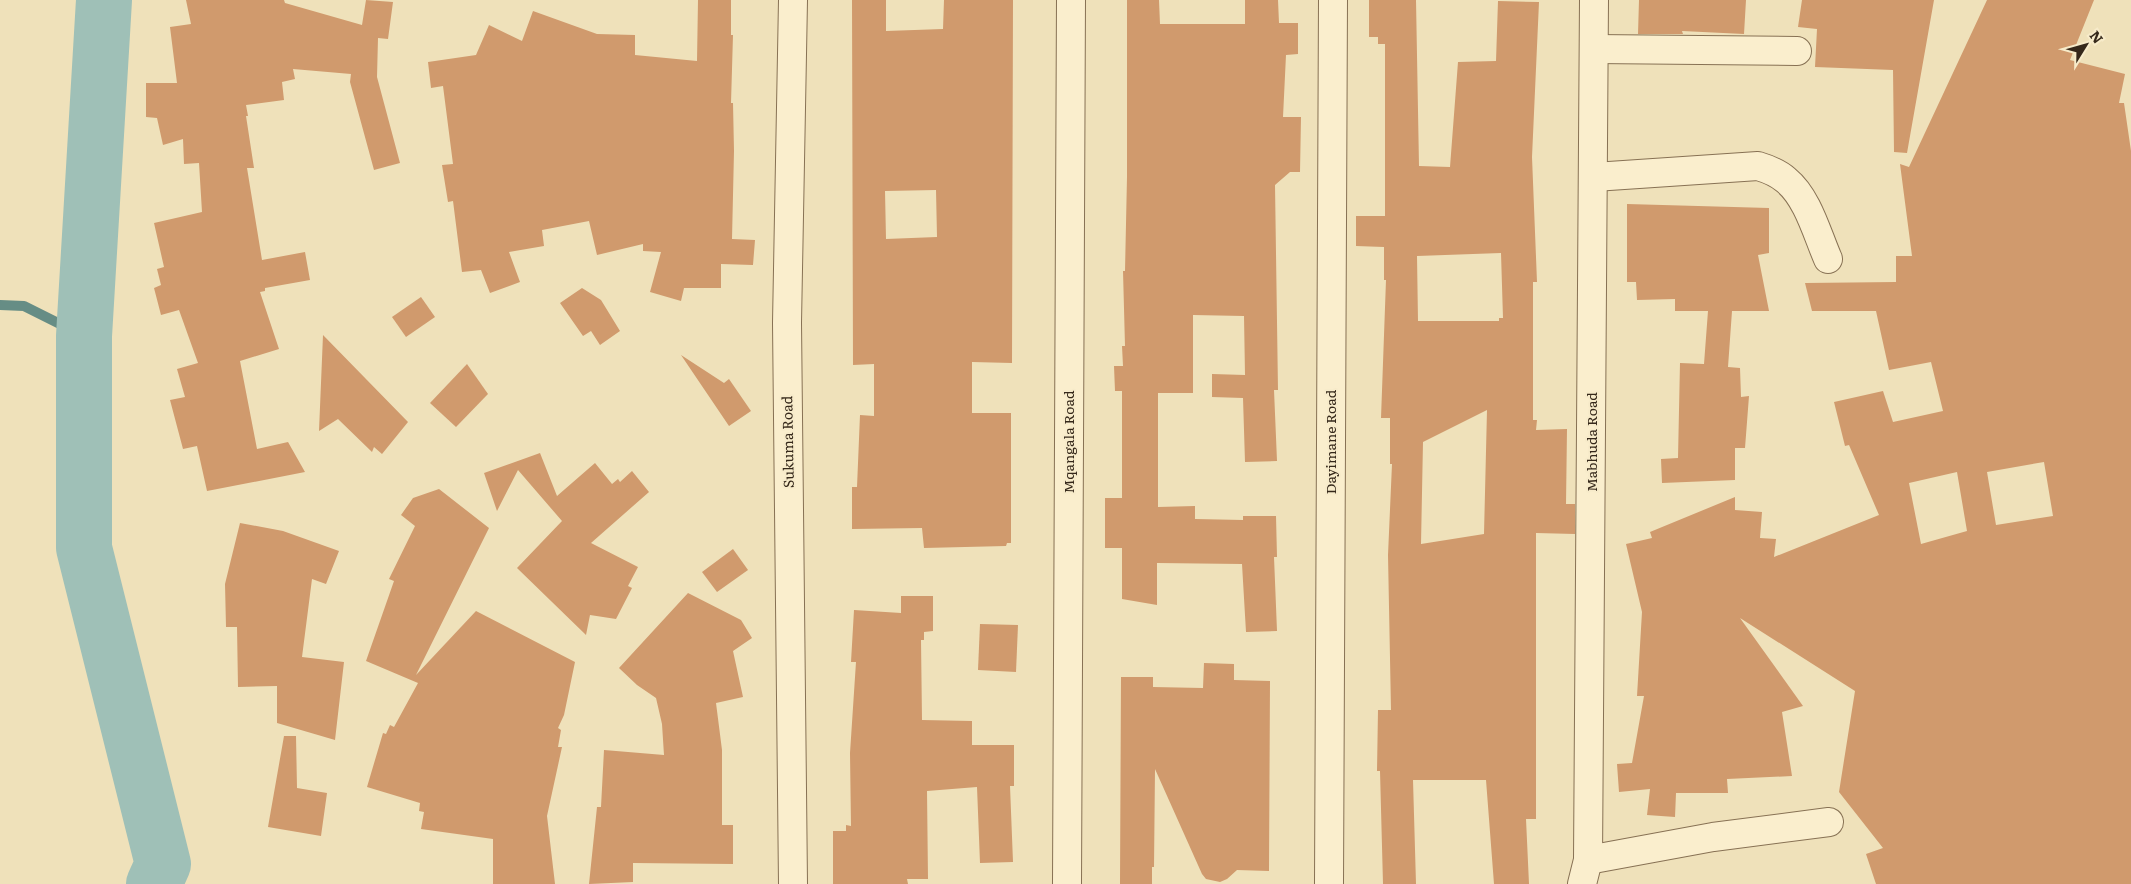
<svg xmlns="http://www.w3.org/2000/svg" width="2131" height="884" font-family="Literata,serif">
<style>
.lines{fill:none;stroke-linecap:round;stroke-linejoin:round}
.stream{stroke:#668d85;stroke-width:10}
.river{stroke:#9fc0b7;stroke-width:56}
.building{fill:#d09a6d;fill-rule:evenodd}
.minor-casing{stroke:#877154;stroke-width:30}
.minor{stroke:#faeecd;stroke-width:28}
.labels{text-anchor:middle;stroke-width:4;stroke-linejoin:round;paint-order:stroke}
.street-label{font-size:14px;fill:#35281a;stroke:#f7ebca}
</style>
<rect width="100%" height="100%" fill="#efe1ba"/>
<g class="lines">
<path class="stream" d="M0 305 24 306 84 336"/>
<path class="river" d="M104 0 84 336V548L163 864 154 884"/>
</g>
<g class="building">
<path d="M186 0H284L285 3 362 25 366 0 393 2 388 39 378 38 377 77 400 163 374 170 350 82 351 74 293 69 295 79 282 82 284 100 246 105 248 116H246L254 168H247L262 260 305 252 310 280 265 288V291L260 292 279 349 240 361 257 449 288 442 305 472 207 491 197 446 183 449 170 400 185 397 177 369 198 363 179 310 161 315 154 288 161 285 157 269 164 267 154 223 202 212 199 163 184 164 183 139 163 145 157 118 146 117V83H177L170 27 191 24Z"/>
<path d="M698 0H731V35H733L731 103H733L734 151 732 239 755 240 753 265 721 264V288H684L681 301 650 292 661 252 643 251V244L597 255 589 221 542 230 544 246 509 252 520 282 490 293 481 270 462 272 453 201 448 202 442 165 453 164 443 86 431 88 428 62 476 55 489 25 522 41 533 11 597 34 635 35V55L697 61Z"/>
<path d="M852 0H886V31L943 29 944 0H1013L1012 363 972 362V413H1011V543H1007L1006 546 924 548 922 528 852 529V487H857L860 415 874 416V364L853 365ZM936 190 937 237 886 239 885 191Z"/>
<path d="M1127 0H1159L1160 24H1245V0H1278L1279 23H1298V54L1286 55 1283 117H1301L1300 172H1290L1275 185 1278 390H1274L1277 461 1245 462 1243 398 1212 397V374L1245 375 1244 316 1193 315V393H1158V507L1195 506V519L1243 520V516H1276L1277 557H1274L1277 631 1246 632 1242 564 1157 563V605L1122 599V548H1105V498H1122V391H1115L1114 366H1123L1122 346H1125L1123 271H1125L1127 177Z"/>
<path d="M1369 0H1416L1419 166 1450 167 1458 62 1496 61 1498 1 1539 2 1532 157 1537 282H1533V420H1537L1536 430 1567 429 1566 504H1575V534L1536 533V819H1526L1529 884H1494L1486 780H1413L1416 884H1383L1380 771H1377L1378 710H1391L1388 555 1392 464H1390V418H1381L1386 280H1384V247L1356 246V216H1385V44H1378V37H1369ZM1501 253 1503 318H1499V321H1418L1417 256ZM1487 410 1484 534 1421 544 1423 442Z"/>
<path d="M1639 0H1746L1744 34 1682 31 1683 34H1638Z"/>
<path d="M1802 0H1934L1907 153 1894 152 1893 70 1815 67 1817 29 1798 27Z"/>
<path d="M1987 0H2094L2070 60 2125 74 2119 103H2124L2131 151V884H1876L1866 854 1883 848 1839 792 1855 691 1740 618 1803 706 1782 712 1792 776 1727 779 1728 793H1676L1675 817 1647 815 1650 789 1619 792 1617 764 1632 763 1644 696H1637L1642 612 1626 544 1652 538 1650 532 1735 497V510L1762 512 1760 538 1776 539 1774 557 1879 515 1849 445 1845 446 1834 402 1883 391 1893 422 1943 411 1931 362 1889 370 1876 311H1812L1805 283 1896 282V256H1912L1900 164 1909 167ZM2044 462 2053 516 1996 525 1987 472ZM1957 472 1967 531 1921 544 1909 483Z"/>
<path d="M1627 204 1769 208V253L1758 255 1769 311H1732L1728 367 1740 368 1741 397 1749 396 1745 448H1735V480L1662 483 1661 459 1678 458 1680 363 1704 364 1708 311H1675V299L1637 300 1636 282H1627Z"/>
<path d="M582 288 601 300 620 331 600 345 591 331 583 336 560 303Z"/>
<path d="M421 297 435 317 406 337 392 317Z"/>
<path d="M323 335 408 422 382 454 374 447 372 452 338 419 319 431Z"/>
<path d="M681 355 724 383 729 379 751 411 729 426Z"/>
<path d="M467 364 488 394 456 427 430 403Z"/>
<path d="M540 453 557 496 595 463 612 484 618 479 620 482 632 471 649 492 591 543 638 567 628 586 632 588 616 619 590 615 586 635 517 568 562 521 518 470 497 511 484 473Z"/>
<path d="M439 489 489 528 416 675 476 611 575 662 564 715 558 728 561 730 558 747H562L547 816 555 884H493V839L421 829 424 812 419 811 420 803 367 787 383 733 386 734 390 725 394 727 418 683 366 661 394 581 389 579 415 526 401 515 413 498Z"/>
<path d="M240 523 283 531 339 551 326 584 312 579 302 657 344 662 335 740 277 723V686L238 687 237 627H226L225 584Z"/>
<path d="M733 549 748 570 717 592 702 572Z"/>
<path d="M688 593 741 620 752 638 733 651 743 697 716 703 722 750V825H733V864L633 863V882L589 884 597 807H601L604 750 664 755 662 724 656 698 637 685 619 668Z"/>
<path d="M901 596H933V631L924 632V640H921L922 720 972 721V745H1014V786H1010L1013 862 980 863 977 787 927 791 928 879H907L908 884H833V831H846V825L851 826 850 753 856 662H851L854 610 901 613Z"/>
<path d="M980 624 1018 625 1016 672 978 670Z"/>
<path d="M1204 663 1234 664V680L1270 681 1269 871 1237 870 1227 879 1220 882 1206 879 1202 874 1155 769 1154 867H1152V884H1120L1121 677H1153V687L1203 688Z"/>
<path d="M284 736H296L297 788 327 793 321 836 268 827Z"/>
</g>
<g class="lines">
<g class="minor-casing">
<g id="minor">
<path d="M1594 49 1797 51"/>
<path d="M1594 177 1758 166C1768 169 1778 173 1786 180 1808 198 1817 234 1828 259"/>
<path d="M1588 860 1713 837 1829 822"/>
<path d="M793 884 787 323 793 0"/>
<path d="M1067 884 1071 0"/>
<path d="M1329 884 1333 0"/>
<path d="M1582 884 1588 860 1594 0"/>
</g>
</g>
<use href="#minor" class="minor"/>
</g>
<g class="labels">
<g class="street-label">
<text transform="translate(788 442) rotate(-91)" y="5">Sukuma Road</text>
<text transform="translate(1069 442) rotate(-90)" y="5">Mqangala Road</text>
<text transform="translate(1331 442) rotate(-90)" y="5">Dayimane Road</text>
<text transform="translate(1592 442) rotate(-90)" y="5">Mabhuda Road</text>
</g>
</g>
<g transform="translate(2086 45) rotate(53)" stroke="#f7ebca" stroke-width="4" paint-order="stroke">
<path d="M0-4L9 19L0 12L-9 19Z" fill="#35281a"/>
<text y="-8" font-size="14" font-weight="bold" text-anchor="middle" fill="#35281a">N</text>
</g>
</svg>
